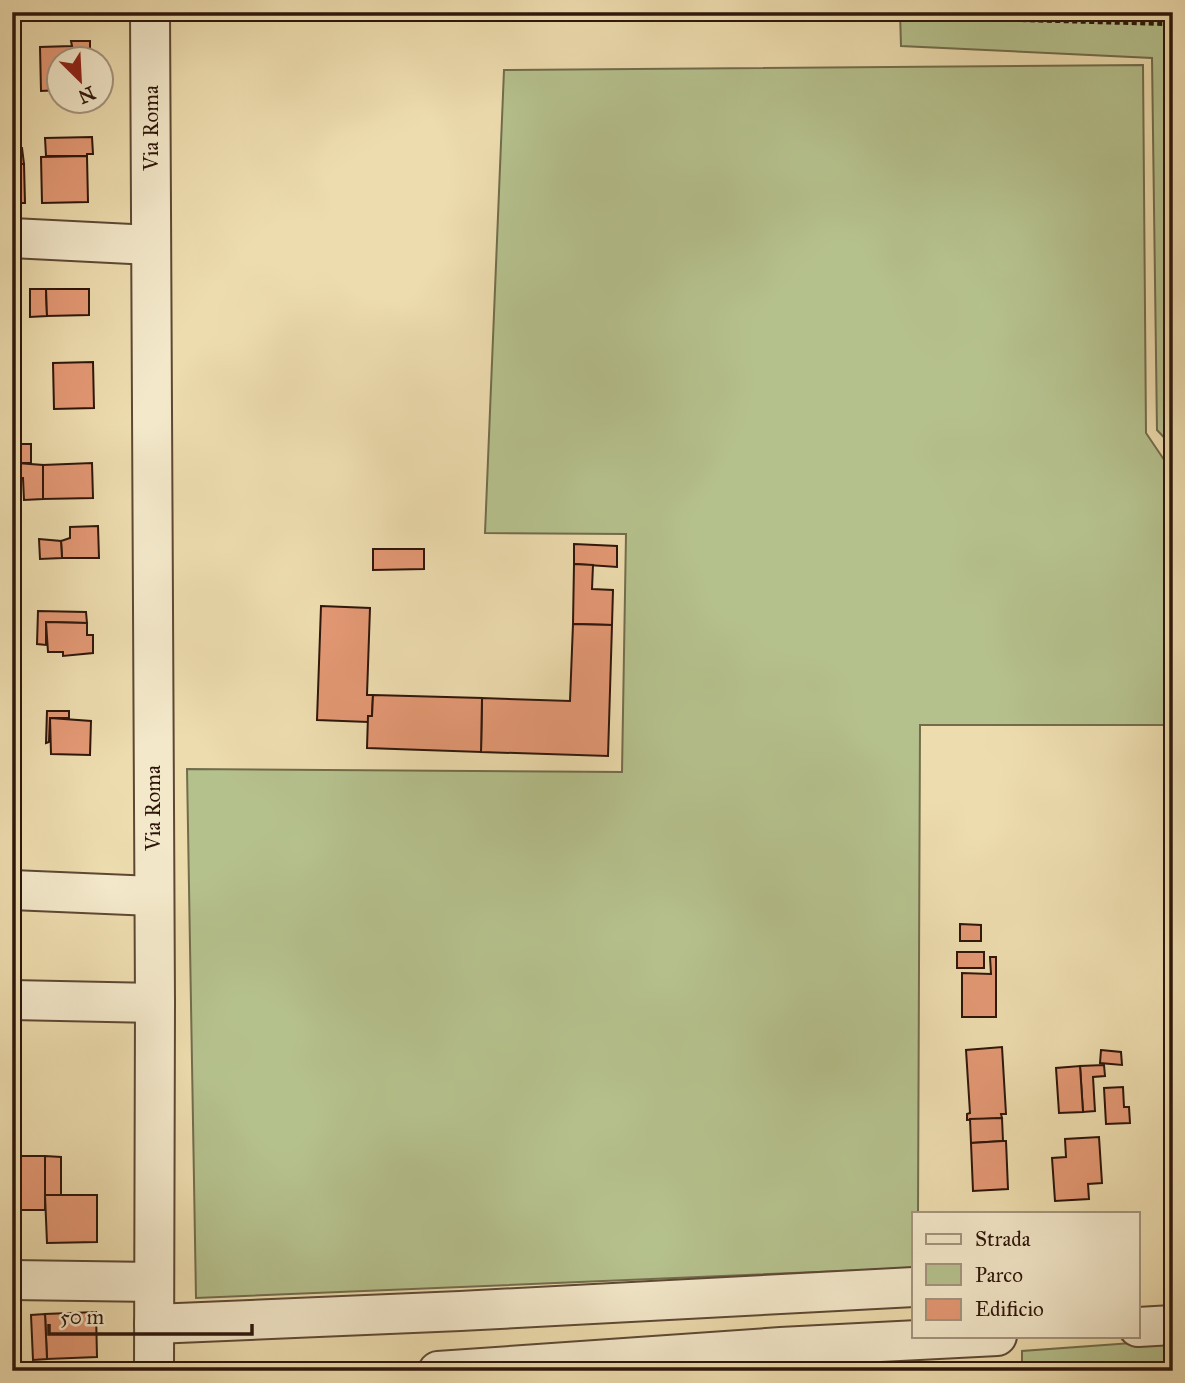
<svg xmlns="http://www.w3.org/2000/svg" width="1185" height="1383" font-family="'IM FELL Great Primer',serif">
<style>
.green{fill:#b5c18d;stroke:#726c4c;stroke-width:2}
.building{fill:#e39874;stroke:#2e160b;stroke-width:2}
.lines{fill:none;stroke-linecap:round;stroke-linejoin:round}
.minor-casing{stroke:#5e4834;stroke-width:42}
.path{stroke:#2e160b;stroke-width:4.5;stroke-dasharray:5 3.5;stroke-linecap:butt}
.minor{stroke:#f3e8ca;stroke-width:38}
.labels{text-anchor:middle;stroke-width:5;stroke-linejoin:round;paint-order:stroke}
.street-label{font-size:21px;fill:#2e160b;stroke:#f3e8ca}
</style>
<rect width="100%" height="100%" fill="#eddcae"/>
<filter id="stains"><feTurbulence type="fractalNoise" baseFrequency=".00286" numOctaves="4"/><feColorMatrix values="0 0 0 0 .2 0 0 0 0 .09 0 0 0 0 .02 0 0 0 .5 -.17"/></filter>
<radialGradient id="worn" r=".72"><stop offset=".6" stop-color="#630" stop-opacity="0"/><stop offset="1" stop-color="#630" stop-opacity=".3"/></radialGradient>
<g class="green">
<path d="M900 12H1173V447L1157 430 1152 58 901 46Z"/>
<path d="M1143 65 1146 433 1173 473V725H920L918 1213H914V1268L196 1298 187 769 622 772 626 534 485 533 504 70Z"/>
<path d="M1173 1340V1371H1022V1351Z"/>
</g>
<g class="building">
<path d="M71 41H90V60H60V90L41 91 40 47 72 46Z"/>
<path d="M92 137 93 154H87V156H46L45 138Z"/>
<path d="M12 148H22L24 164H12Z"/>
<path d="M87 156 88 202 42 203 41 157Z"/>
<path d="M12 164H24L25 203H12Z"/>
<path d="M30 289H46L47 316 30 317Z"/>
<path d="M46 289H89V315L47 316Z"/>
<path d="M93 362 94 408 54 409 53 363Z"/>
<rect x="12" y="444" width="19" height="19"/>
<path d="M17 463 43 465V499L24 500 23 478H18Z"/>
<path d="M92 463 93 498 43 499V465Z"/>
<path d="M98 526 99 558H62L61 541 70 538V527Z"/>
<path d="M39 539 61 541 62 558 40 559Z"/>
<path d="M574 544 617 546V567L574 564Z"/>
<path d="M373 549H424V569L373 570Z"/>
<path d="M574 564 593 565 592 589 613 590 612 625 573 624Z"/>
<path d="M321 606 370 608 367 695H373L372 716H368V722L317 720Z"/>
<path d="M38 611 86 612 87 623 46 622V645L37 644Z"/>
<path d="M46 622 87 623V635H93V653L63 656V652H48Z"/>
<path d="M573 624 612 625 608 756 481 752 482 698 570 701Z"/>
<path d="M373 695 482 698 481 752 367 748 368 716H372Z"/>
<path d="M47 711H69V718H50L49 742 46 743Z"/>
<path d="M50 718 91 721 90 755 51 754Z"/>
<path d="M960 924 981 925V941H960Z"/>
<rect x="957" y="952" width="27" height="16"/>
<path d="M990 957H996V1017H962V973L991 974Z"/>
<path d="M1002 1047 1006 1114H1001L1002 1118 967 1120V1114L970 1113 966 1050Z"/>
<path d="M1101 1050 1121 1052 1122 1065 1100 1063Z"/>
<path d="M1104 1065 1105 1076 1093 1077 1095 1111 1083 1112 1080 1066Z"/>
<path d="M1080 1066 1083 1112 1059 1113 1056 1068Z"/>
<path d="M1123 1087 1124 1107H1129L1130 1123 1106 1124 1104 1088Z"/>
<path d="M1002 1118 1003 1141 971 1143 970 1119Z"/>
<path d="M1099 1137 1102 1183 1088 1184 1089 1199 1055 1201 1052 1158 1066 1157 1065 1139Z"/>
<path d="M1003 1141H1006L1008 1189 973 1191 971 1143Z"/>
<rect x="12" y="1156" width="33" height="54"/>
<path d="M45 1156 61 1157V1195H45Z"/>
<path d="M45 1195H97V1242L47 1243Z"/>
<path d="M96 1312 97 1357 47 1359 45 1314Z"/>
<path d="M45 1314 47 1359 33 1360 31 1315Z"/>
</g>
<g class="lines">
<g class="minor-casing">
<g id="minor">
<path d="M150 12 155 1003 154 1371"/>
<path d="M12 238 151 245"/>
<path d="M12 890 153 896"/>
<path d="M12 1000 155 1003"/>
<path d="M12 1280 154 1282"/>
<path d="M154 1324 460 1311 914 1287"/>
<path d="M1138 1327 1173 1325"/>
<path d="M438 1371 781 1347 997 1336"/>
</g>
</g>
<path class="path" d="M903 12 921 17 1173 24"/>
<use href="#minor" class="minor"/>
</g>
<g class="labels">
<g class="street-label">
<text transform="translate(151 128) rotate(-90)" y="7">Via Roma</text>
<text transform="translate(153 808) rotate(-90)" y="7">Via Roma</text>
</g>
</g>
<rect width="1185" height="1383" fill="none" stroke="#eddcae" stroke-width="42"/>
<rect x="14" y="14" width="1157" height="1355" fill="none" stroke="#2e160b" stroke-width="3.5"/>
<rect x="21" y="21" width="1143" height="1341" fill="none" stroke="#2e160b" stroke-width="2"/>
<rect x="912" y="1212" width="228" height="126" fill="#f3e8ca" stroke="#a4947e" stroke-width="2"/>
<rect x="926" y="1234" width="35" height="10" fill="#f3e8ca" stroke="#a4947e" stroke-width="2"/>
<text x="975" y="1246" font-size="21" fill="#2e160b">Strada</text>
<rect x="926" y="1264" width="35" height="21" fill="#b5c18d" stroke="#a4947e" stroke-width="2"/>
<text x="975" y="1282" font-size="21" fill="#2e160b">Parco</text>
<rect x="926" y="1299" width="35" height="21" fill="#e39874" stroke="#a4947e" stroke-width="2"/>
<text x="975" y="1316" font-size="21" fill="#2e160b">Edificio</text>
<g transform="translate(80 80) rotate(156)"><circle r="33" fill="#f3e8ca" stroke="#a4947e" stroke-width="2"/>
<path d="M0-5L12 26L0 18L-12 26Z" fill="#8f2418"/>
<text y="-10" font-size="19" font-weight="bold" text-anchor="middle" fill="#2e160b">N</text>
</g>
<path d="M49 1324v10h203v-10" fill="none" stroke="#2e160b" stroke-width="3.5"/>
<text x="60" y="1324" font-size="21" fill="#2e160b" stroke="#f3e8ca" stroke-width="5" paint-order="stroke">50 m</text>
<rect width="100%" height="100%" filter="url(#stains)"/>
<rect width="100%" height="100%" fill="url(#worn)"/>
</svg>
